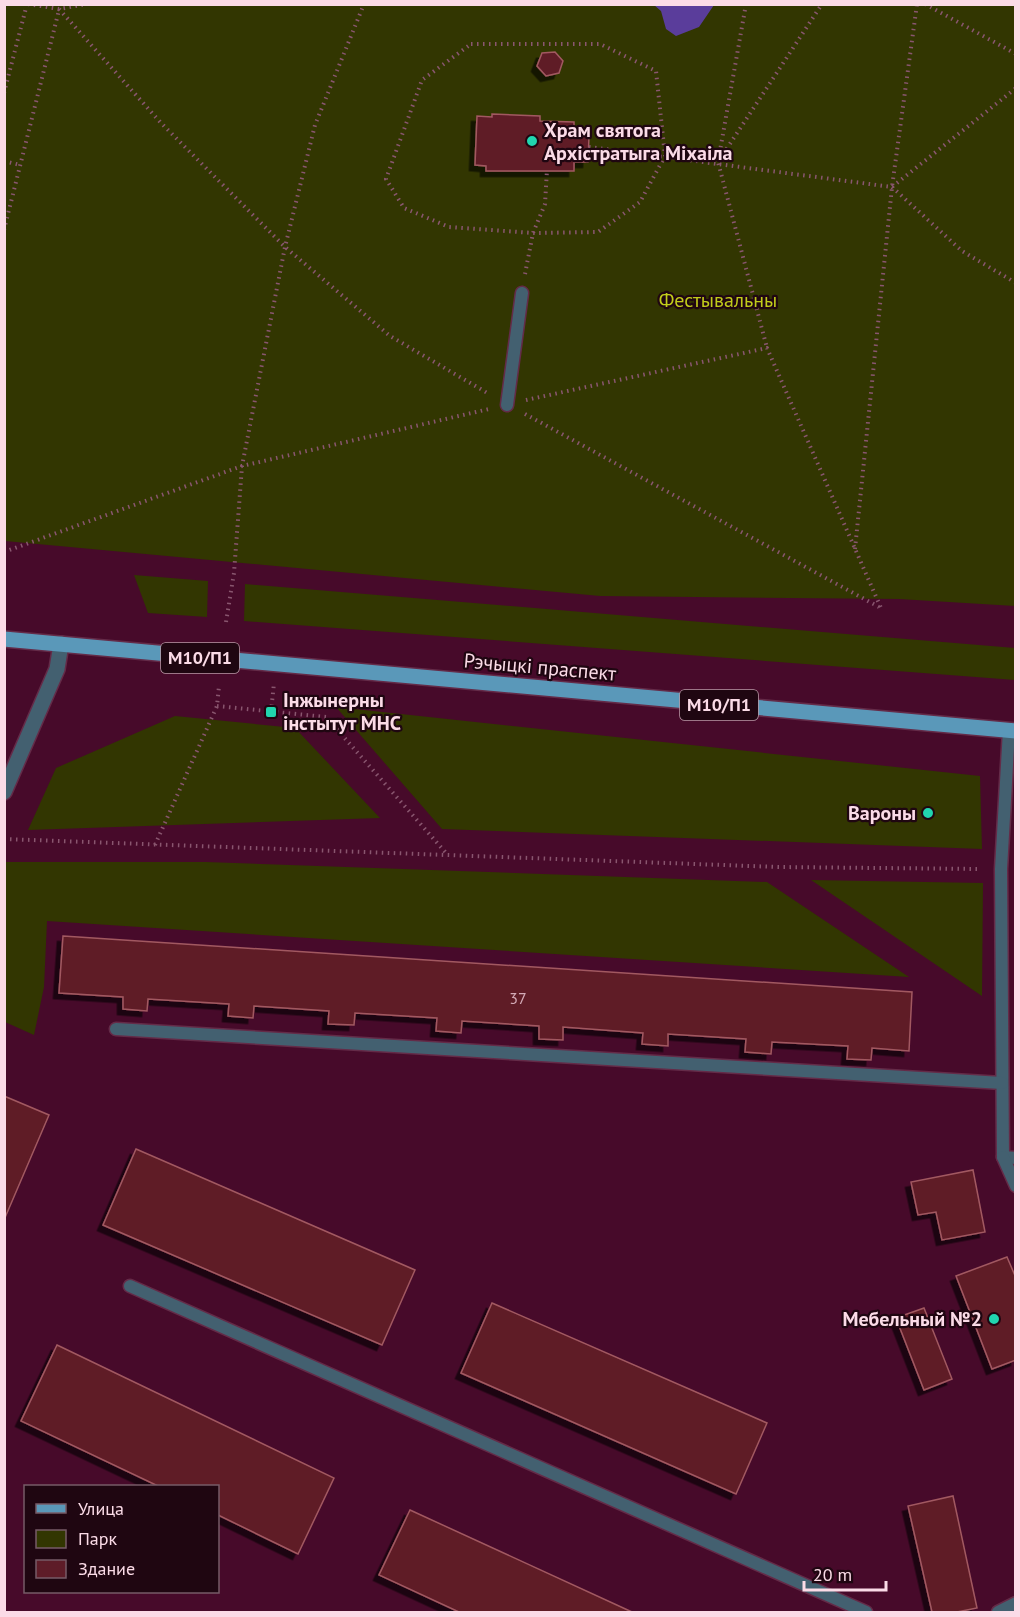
<svg xmlns="http://www.w3.org/2000/svg" width="1020" height="1617" font-family="'PT Sans',sans-serif">
<style>
.green{fill:#323601}
.water{fill:#5a3d9b}
.building{fill:#5e1c28;stroke:#a25961;stroke-width:1.5;filter:url(#shadow)}
.lines{fill:none;stroke-linecap:round;stroke-linejoin:round}
.service-casing{stroke:#642b48;stroke-width:15}
.minor-casing{stroke:#642b48;stroke-width:18}
.primary-casing{stroke:#642b48;stroke-width:18}
.path{stroke:#89566f;stroke-width:4;stroke-dasharray:1.5 4.5;stroke-linecap:butt}
.service{stroke:#436070;stroke-width:12}
.minor{stroke:#436070;stroke-width:15}
.primary{stroke:#5a98b9;stroke-width:15}
.poi-dot{fill:#21d5af;stroke:#1f0611;stroke-width:2}
.labels{text-anchor:middle;stroke-width:4.5;stroke-linejoin:round;paint-order:stroke}
.number-label{font-size:16px;fill:#d4abb7}
.shield{fill:#1f0611;stroke:#b99ba7;stroke-width:1.5}
.shield-label{font-size:18px;font-weight:bold;fill:#fbdbe7}
.poi-label{font-size:20px;font-weight:bold;fill:#fbdbe7;stroke:#1f0611;text-anchor:start}
.park-label{font-size:20px;fill:#c1cc1a;stroke:#1f0611}
.street-label{font-size:20px;fill:#fbdbe7;stroke:#1f0611}
</style>
<defs>
<filter id="shadow"><feDropShadow dx="-5.5" dy="5.5" stdDeviation="0" flood-color="#0009"/></filter>
</defs>
<rect width="100%" height="100%" fill="#470a2a"/>
<g class="green">
<path d="M4 5H1015V606L899 599 600 596 5 541Z"/>
<path d="M134 575 208 581 207 617 148 613Z"/>
<path d="M245 584 1015 648V680L244 621Z"/>
<path d="M336 707 980 776 982 849 442 829Z"/>
<path d="M175 716 295 728 380 818 28 830 56 768Z"/>
<path d="M5 862H206L767 882 909 977 47 921 44 987 34 1035 5 1022Z"/>
<path d="M811 880 983 883 982 996Z"/>
</g>
<path class="water" d="M654 5H714L699 27 676 36 666 29 661 11Z"/>
<g class="building">
<path d="M555 52 563 61 559 73 546 76 537 66 542 53Z"/>
<path d="M492 114 540 116V121L574 122V135L589 136 588 162H574V171H486V166L475 165 477 116 492 117Z"/>
<path d="M63 936 912 992 909 1051 872 1048 871 1060 847 1059 848 1046 772 1042 771 1054 745 1052 746 1039 668 1034V1046L642 1044 643 1033 563 1027V1040L539 1039V1026L462 1021 461 1033 436 1031 437 1018 355 1013 354 1025 328 1024 329 1011 254 1006 253 1018 228 1016 229 1004 148 999 147 1011 123 1009V997L59 993Z"/>
<path d="M4 1096 49 1115 4 1220Z"/>
<path d="M136 1149 415 1270 382 1345 103 1225Z"/>
<path d="M973 1170 985 1232 942 1240 936 1212 918 1215 911 1182Z"/>
<path d="M1007 1257 1016 1278V1360L992 1369 956 1276Z"/>
<path d="M492 1303 767 1423 736 1494 461 1373Z"/>
<path d="M924 1308 952 1379 924 1390 896 1318Z"/>
<path d="M57 1345 334 1478 298 1554 218 1515V1486H158L21 1421Z"/>
<path d="M953 1496 977 1608 957 1612H932L908 1506Z"/>
<path d="M410 1510 632 1612H459L379 1575Z"/>
</g>
<g class="lines">
<g class="service-casing">
<g id="service">
<path d="M507 405 522 293"/>
<path d="M1009 730 1001 869 1003 1157 1016 1158"/>
<path d="M116 1029 1002 1083"/>
<path d="M1003 1157 1016 1186"/>
<path d="M130 1286 866 1612"/>
<path d="M998 1612 1016 1603"/>
</g>
</g>
<g class="minor-casing">
<path id="minor" d="M4 792 57 669 61 644"/>
</g>
<g class="primary-casing">
<path id="primary" d="M4 639 1016 731"/>
</g>
<g class="path">
<path d="M28 4 59 9 87 4"/>
<path d="M746 4 718 162 767 348"/>
<path d="M925 4 1016 54"/>
<path d="M59 9 161 123 285 247 390 336 489 394"/>
<path d="M471 44H600L656 71 665 156 640 202 598 232 533 233 449 227 404 208 386 179 422 80Z"/>
<path d="M4 93 27 4"/>
<path d="M589 147 892 187 1016 88"/>
<path d="M720 159 822 4"/>
<path d="M4 161 20 165"/>
<path d="M892 187 962 251 1016 283"/>
<path d="M4 230 59 10"/>
<path d="M525 274 533 233 545 204 547 170"/>
<path d="M526 400 767 348 881 608"/>
<path d="M525 414 879 607"/>
<path d="M855 549 892 187 917 4"/>
<path d="M4 552 242 466 489 409"/>
<path d="M226 622 234 573 242 466 285 247 315 125 364 4"/>
<path d="M217 706 326 717 447 854"/>
<path d="M4 710V718"/>
<path d="M271 712 274 683"/>
<path d="M4 839 778 867 981 869"/>
<path d="M155 845 217 706 219 686"/>
</g>
<use href="#service" class="service"/>
<use href="#minor" class="minor"/>
<use href="#primary" class="primary"/>
</g>
<g class="poi-dot">
<circle cx="532" cy="141" r="6"/>
<rect x="265" y="706" width="12" height="12" rx="3"/>
<circle cx="928" cy="813" r="6"/>
<circle cx="994" cy="1319" r="6"/>
</g>
<g class="labels">
<g class="number-label">
<text x="518" y="1004">37</text>
</g>
<g class="shield">
<rect x="161" y="643" width="78" height="30" rx="4.5"/>
<rect x="680" y="690" width="78" height="30" rx="4.5"/>
</g>
<g class="shield-label">
<text x="200" y="664">М10/П1</text>
<text x="719" y="711">М10/П1</text>
</g>
<g class="poi-label">
<text x="544" y="137">Храм святога<tspan x="544" dy="23">Архістратыга Міхаіла</tspan></text>
<text x="283" y="707">Інжынерны<tspan x="283" dy="23">інстытут МНС</tspan></text>
<text x="916" y="820" text-anchor="end">Вароны</text>
<text x="982" y="1326" text-anchor="end">Мебельный №2</text>
</g>
<g class="park-label">
<text x="718" y="307">Фестывальны</text>
</g>
<g class="street-label">
<text transform="translate(540 667) rotate(5)" y="7">Рэчыцкі праспект</text>
</g>
</g>
<rect width="1020" height="1617" fill="none" stroke="#fbdbe7" stroke-width="12"/>
<rect x="24" y="1485" width="195" height="108" fill="#1f0611" stroke="#775b67" stroke-width="1.5"/>
<rect x="36" y="1504" width="30" height="9" fill="#5a98b9" stroke="#775b67" stroke-width="1.5"/>
<text x="78" y="1515" font-size="18" fill="#fbdbe7">Улица</text>
<rect x="36" y="1530" width="30" height="18" fill="#323601" stroke="#775b67" stroke-width="1.5"/>
<text x="78" y="1545" font-size="18" fill="#fbdbe7">Парк</text>
<rect x="36" y="1560" width="30" height="18" fill="#5e1c28" stroke="#775b67" stroke-width="1.5"/>
<text x="78" y="1575" font-size="18" fill="#fbdbe7">Здание</text>
<path d="M804 1581v9h82v-9" fill="none" stroke="#fbdbe7" stroke-width="3"/>
<text x="813" y="1581" font-size="18" fill="#fbdbe7" stroke="#1f0611" stroke-width="4.5" paint-order="stroke">20 m</text>
</svg>
